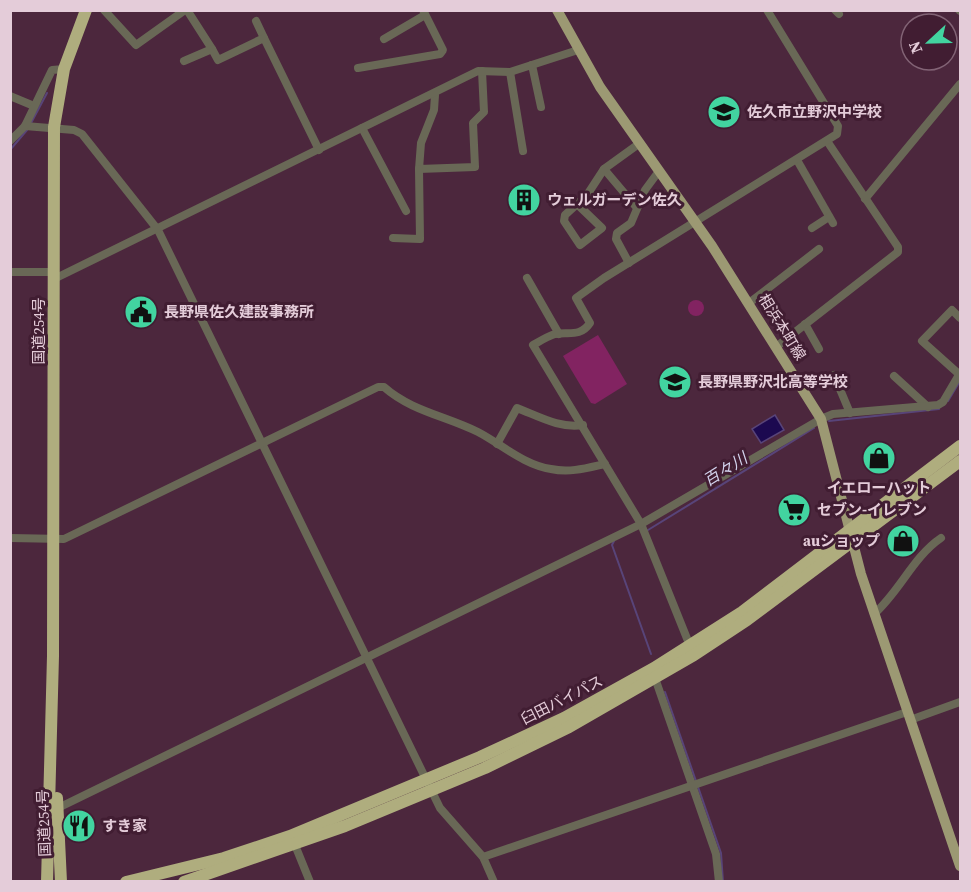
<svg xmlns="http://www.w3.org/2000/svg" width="971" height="892" font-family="'Source Serif 4','Noto Sans JP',serif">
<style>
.green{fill:#822361}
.water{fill:#1c0950;stroke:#584479;stroke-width:1.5}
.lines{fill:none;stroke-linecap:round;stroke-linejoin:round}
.stream{stroke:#584479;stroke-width:2}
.minor{stroke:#696856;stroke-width:8}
.major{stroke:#9c9973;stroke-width:10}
.highway{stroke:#afad7e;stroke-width:12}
.labels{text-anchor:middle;stroke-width:6;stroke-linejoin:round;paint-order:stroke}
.poi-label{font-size:15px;font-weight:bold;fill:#e4ccd9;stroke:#411d32;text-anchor:start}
.street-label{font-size:15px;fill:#e4ccd9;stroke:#411d32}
.water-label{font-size:16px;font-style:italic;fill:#d3d3ed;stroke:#411d32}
</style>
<rect width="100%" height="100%" fill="#4c273d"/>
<g class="green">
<circle cx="696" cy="308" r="8"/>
<path d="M598 335 627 384 595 404 591 403 563 356Z"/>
</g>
<path class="water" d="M775 415 784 430 761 443 752 429Z"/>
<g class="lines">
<g class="stream">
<path d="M30 125 47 93"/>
<path d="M10 150 27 130"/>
<path d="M948 401 960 381"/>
<path d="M829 421 939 409"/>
<path d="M648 530 814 428"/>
<path d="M614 541 612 545 651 654"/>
<path d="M665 692 721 853 723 882"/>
</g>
<g class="minor">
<path d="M104 10 136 45 185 10"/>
<path d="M187 10 212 49"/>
<path d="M835 10 839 14"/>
<path d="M959 10 960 11"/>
<path d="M256 21 264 38"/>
<path d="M384 39 425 15"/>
<path d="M184 61 212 49 218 60 264 38 319 150"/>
<path d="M532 65 541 107"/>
<path d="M358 68 440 54 443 50 423 10"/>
<path d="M510 72 523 151"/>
<path d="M435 95 434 110 421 143 419 169 475 167 473 123 484 112 482 71"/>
<path d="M10 96 34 106"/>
<path d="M25 126 74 130 82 134 158 230 440 808 483 857 494 882"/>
<path d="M362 128 406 211"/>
<path d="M10 141 25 126 52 70 64 69"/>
<path d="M797 160 833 223"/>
<path d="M604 169 637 208"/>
<path d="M865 199 960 84"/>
<path d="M578 205 602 228 580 245 564 221 565 215 587 195 604 169 640 143"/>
<path d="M812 228 829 217"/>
<path d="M393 238 420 239 419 169"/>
<path d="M629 263 616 239 617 233 631 223 645 190 659 171"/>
<path d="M10 272H55"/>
<path d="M527 278 559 334"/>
<path d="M54 279 478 71 510 72 578 50"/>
<path d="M749 303 819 249"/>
<path d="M805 324 819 349"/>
<path d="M776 347 898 252V247L827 141"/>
<path d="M834 375 850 413"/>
<path d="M960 375 922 341 952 310 960 318"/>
<path d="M894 376 928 407"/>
<path d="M497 444 517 408C538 416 560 429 583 425"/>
<path d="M10 538 64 539 378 387H384C411 411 446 416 478 432 501 444 524 465 551 469 570 473 587 468 605 464"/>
<path d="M874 614C900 591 913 557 941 538"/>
<path d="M690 646 641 524 533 345C540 341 548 336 555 334 567 331 580 338 590 323L576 298 604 278 837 134 838 126 767 10"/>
<path d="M655 678 716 854 719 882"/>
<path d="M910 720 960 702"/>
<path d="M58 808 641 524 821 419 833 414 938 405 943 402 960 373"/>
<path d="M295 845 310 882"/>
<path d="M483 857 907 712"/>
</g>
<path class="major" d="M557 10 600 87 712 246 821 419 861 574 960 866"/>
<g class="highway">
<path d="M57 798 61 882"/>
<path d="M47 882 53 656 54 127 64 69 86 10"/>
<path d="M126 882 224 858 290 836 480 757 564 718 654 668 742 612 960 446"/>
<path d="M184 882 345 826 485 768 569 727 694 655 747 620 960 461"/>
</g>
</g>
<defs>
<g id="school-disc" transform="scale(1.725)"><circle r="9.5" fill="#42d4a0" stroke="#411d32"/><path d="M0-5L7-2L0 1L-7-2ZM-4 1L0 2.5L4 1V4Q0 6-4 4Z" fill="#111"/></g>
<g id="building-disc" transform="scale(1.725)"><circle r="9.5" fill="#42d4a0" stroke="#411d32"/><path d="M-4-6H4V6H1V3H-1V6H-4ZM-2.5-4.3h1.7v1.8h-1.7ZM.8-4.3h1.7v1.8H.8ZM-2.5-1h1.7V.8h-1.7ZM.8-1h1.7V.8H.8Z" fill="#111"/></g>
<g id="civic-disc" transform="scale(1.725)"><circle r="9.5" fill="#42d4a0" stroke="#411d32"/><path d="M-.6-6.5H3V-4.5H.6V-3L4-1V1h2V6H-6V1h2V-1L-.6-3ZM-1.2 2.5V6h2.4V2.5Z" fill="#111"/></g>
<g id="shop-disc" transform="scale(1.725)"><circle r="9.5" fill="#42d4a0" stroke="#411d32"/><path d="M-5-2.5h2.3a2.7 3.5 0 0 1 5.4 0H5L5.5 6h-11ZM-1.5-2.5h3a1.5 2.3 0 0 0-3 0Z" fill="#111"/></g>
<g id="supermarket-disc" transform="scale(1.725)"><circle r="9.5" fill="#42d4a0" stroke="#411d32"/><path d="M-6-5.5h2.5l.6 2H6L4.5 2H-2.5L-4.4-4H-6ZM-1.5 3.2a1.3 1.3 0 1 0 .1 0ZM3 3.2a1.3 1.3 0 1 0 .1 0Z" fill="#111"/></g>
<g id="restaurant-disc" transform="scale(1.725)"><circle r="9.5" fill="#42d4a0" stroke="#411d32"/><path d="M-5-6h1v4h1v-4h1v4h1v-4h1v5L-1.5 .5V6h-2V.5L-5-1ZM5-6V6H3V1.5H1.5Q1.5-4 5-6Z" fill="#111"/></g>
</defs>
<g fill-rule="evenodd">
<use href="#school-disc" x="724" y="112"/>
<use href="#building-disc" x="524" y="200"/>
<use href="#civic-disc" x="141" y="312"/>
<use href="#school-disc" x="675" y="382"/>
<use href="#shop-disc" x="879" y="458"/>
<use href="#supermarket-disc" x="794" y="510"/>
<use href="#shop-disc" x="903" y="541"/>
<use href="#restaurant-disc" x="79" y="826"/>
</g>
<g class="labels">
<g class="poi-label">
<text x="747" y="117">佐久市立野沢中学校</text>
<text x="547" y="205">ウェルガーデン佐久</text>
<text x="164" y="317">長野県佐久建設事務所</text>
<text x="698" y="387">長野県野沢北高等学校</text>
<text x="879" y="493" text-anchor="middle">イエローハット</text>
<text x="817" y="515">セブン-イレブン</text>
<text x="880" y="546" text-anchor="end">auショップ</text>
<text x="102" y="831">すき家</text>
</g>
<g class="street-label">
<text transform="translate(782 327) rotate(58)" y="5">相浜本町線</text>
<text transform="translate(39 331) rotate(-90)" y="5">国道254号</text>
<text transform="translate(562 700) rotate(-27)" y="5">臼田バイパス</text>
<text transform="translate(44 823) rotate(-92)" y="5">国道254号</text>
</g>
<g class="water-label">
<text transform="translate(725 469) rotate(-32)" y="6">百々川</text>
</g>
</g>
<rect width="971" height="892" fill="none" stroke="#e4ccd9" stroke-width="24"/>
<g transform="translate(929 42) rotate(248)"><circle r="28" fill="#411d32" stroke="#826375" stroke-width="1.5"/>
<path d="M0-4.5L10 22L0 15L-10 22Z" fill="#42d4a0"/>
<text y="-9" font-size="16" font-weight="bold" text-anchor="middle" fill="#e4ccd9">N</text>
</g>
</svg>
